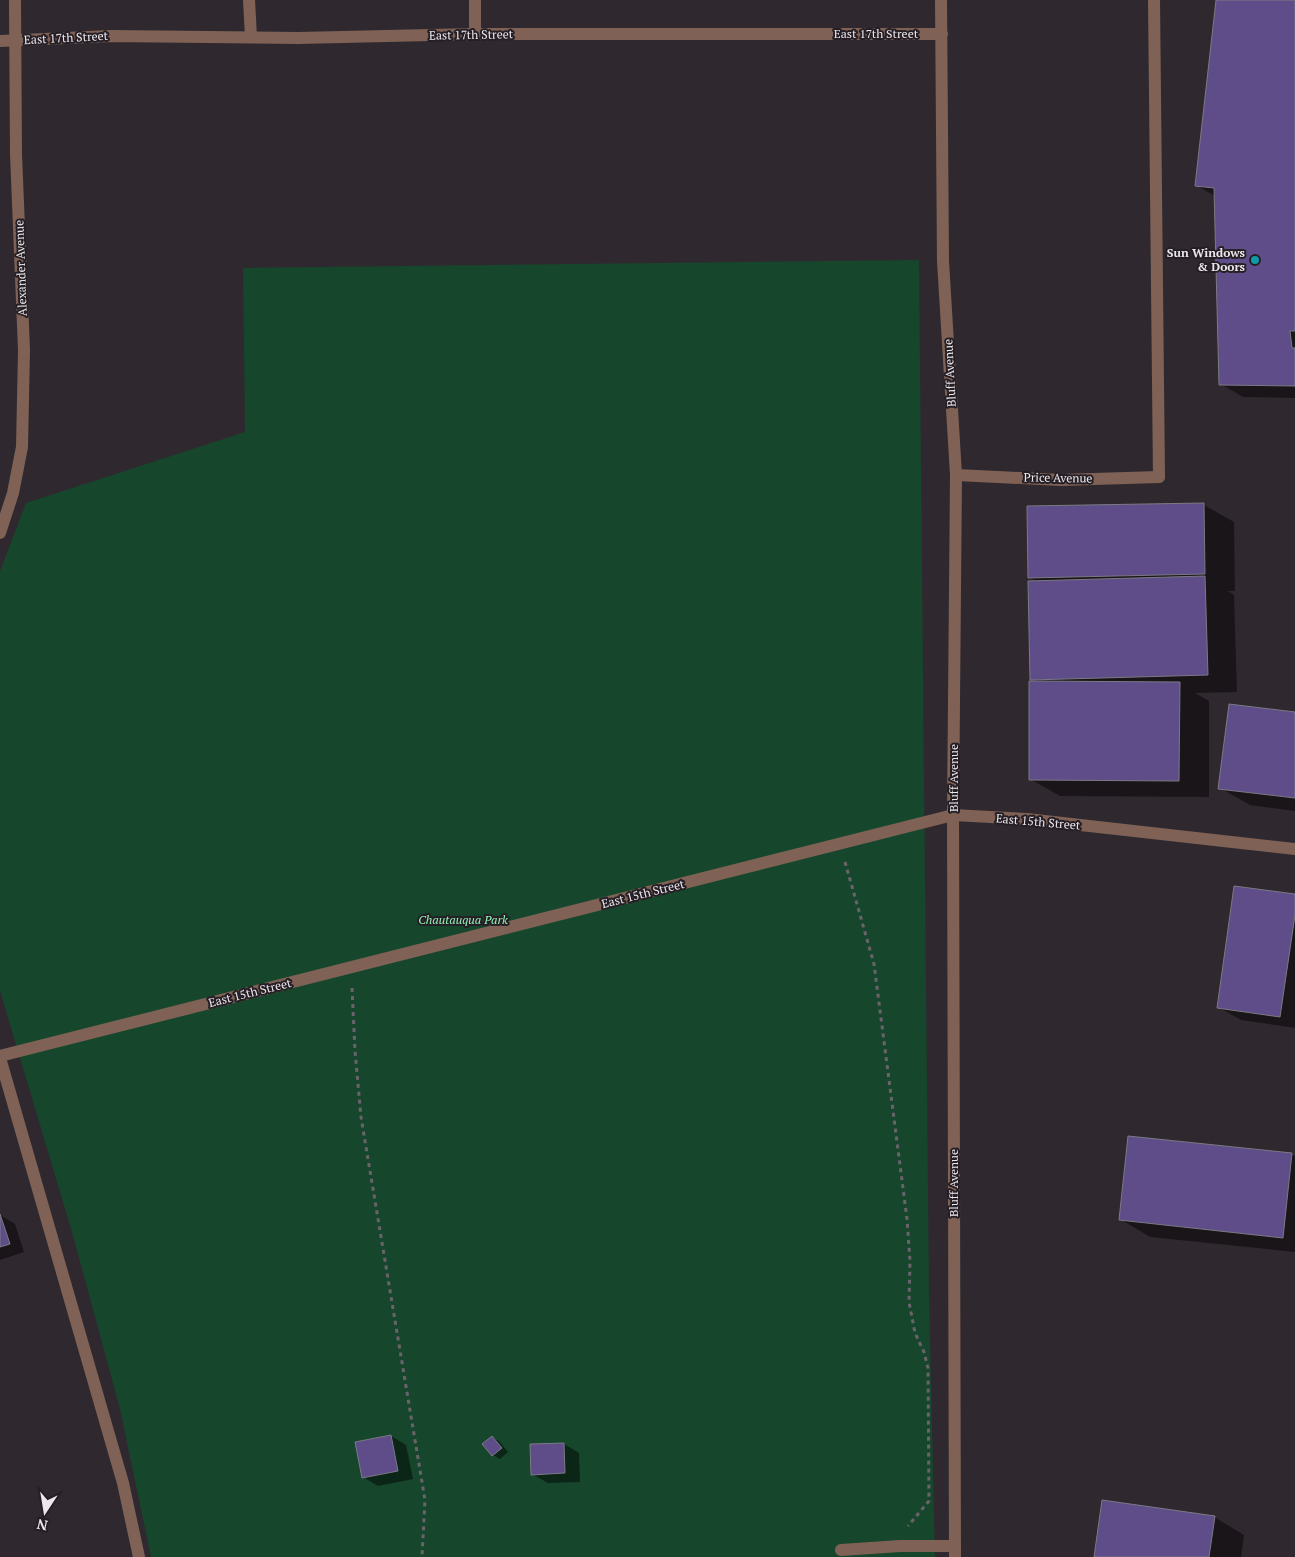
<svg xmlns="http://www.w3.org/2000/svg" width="1295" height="1557" font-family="'PT Serif',serif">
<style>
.green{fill:#16462c}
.shadow{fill:#0007}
.building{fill:#5e4d88;stroke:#7c7a84}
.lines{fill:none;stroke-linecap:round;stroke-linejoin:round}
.path{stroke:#6a646a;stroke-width:3;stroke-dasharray:4 4;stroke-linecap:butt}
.lane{stroke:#7f6255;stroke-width:12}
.street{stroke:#7f6255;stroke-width:12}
.culture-dot{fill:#0f9aa8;stroke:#251f25;stroke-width:2}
.labels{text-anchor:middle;stroke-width:4;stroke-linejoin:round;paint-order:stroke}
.street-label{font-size:12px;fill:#ebe7eb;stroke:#251f25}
.poi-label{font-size:12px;font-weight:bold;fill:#ebe7eb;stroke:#251f25;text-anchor:end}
.park-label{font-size:12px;font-style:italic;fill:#93f4b8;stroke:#251f25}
</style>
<rect width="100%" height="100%" fill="#2f292f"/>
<path class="green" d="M919 260 929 1296 935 1557H151L120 1409 72 1232 0 991V571L26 503 245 432 243 268Z"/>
<g class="shadow">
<path d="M1217 0H1295V398L1243 397 1221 384 1215 196 1196 185Z"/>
<path d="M1204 505 1234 522 1235 591H1228L1234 595 1237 692 1195 693 1209 701V797L1060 796 1030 779 1038 683 1032 679 1038 582 1029 577Z"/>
<path d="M1295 713V811L1250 805 1220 788Z"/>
<path d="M1295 896V1028L1241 1020 1218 1007Z"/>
<path d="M1129 1137 1292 1155 1295 1156V1252L1150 1237 1120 1219Z"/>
<path d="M0 1215 15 1224 24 1252 0 1260Z"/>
<path d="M391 1436 406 1445 413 1479 378 1486 363 1477Z"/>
<path d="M492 1437 499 1441 508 1452 500 1459 493 1455 484 1444Z"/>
<path d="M564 1444 579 1453 580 1482 548 1483 532 1474Z"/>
<path d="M1214 1517 1244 1535 1241 1557H1095Z"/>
</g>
<g class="building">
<path d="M1216 0H1295V331H1290L1292 348H1295V386L1219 385 1214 188 1195 186Z"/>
<path d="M1204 503 1205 574 1028 578 1027 506Z"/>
<path d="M1205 576 1208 675 1030 680 1028 581Z"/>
<path d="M1029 681 1180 682 1179 781 1029 780Z"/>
<path d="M1229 704 1295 712V798L1218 789Z"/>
<path d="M1234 886 1295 894V915L1280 1017 1217 1008Z"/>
<path d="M1128 1136 1292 1153 1283 1238 1119 1220Z"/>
<path d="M0 1214 10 1244 0 1247Z"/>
<path d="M391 1435 398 1471 362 1478 355 1442Z"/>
<path d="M492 1436 502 1448 492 1456 482 1444Z"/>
<path d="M564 1443 565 1473 531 1475 530 1444Z"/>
<path d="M1102 1500 1215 1516 1209 1557H1094Z"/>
</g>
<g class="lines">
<g class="path">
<path d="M845 862 874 964 907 1219 910 1261 909 1302 915 1333 924 1352 928 1368 929 1501 908 1526"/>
<path d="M352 988 355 1051 361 1117 425 1500 422 1557"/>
</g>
<g class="lane">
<path d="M249 0 251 37"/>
<path d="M1154 0 1159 477"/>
<path d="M841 1550 900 1546H955"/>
</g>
<g class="street">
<path d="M941 0 943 261 956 475 953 815 955 1557"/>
<path d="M475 34V0"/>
<path d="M0 41 110 36 298 38 475 34H942"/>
<path d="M956 475 1061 480 1159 477"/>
<path d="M0 533 13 493 22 447 24 350 16 154 15 0"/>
<path d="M0 1056 953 815 1027 819 1295 849"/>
<path d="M0 1058 123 1483 139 1557"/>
</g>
</g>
<circle class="culture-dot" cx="1255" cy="260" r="5"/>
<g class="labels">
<g class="street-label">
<text x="876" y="38">East 17th Street</text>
<text transform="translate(471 35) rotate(-1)" y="4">East 17th Street</text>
<text transform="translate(66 38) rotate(-3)" y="4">East 17th Street</text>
<text transform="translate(21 268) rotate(-92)" y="4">Alexander Avenue</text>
<text transform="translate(950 373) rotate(-93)" y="4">Bluff Avenue</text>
<text transform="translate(1058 478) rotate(1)" y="4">Price Avenue</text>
<text transform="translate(954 778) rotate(-90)" y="4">Bluff Avenue</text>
<text transform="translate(1038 822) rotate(5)" y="4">East 15th Street</text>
<text transform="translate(643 894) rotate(-14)" y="4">East 15th Street</text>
<text transform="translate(250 993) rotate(-14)" y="4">East 15th Street</text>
<text transform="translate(954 1183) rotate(-90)" y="4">Bluff Avenue</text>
</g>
<g class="poi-label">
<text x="1245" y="257">Sun Windows<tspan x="1245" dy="14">&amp; Doors</tspan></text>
</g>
<g class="park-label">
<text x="463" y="924">Chautauqua Park</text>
</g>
</g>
<g transform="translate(45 1512) rotate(192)" stroke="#251f25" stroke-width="4" paint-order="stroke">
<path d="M0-4L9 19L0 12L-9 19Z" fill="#ebe7eb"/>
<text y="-8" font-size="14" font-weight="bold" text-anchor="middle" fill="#ebe7eb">N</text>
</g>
</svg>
